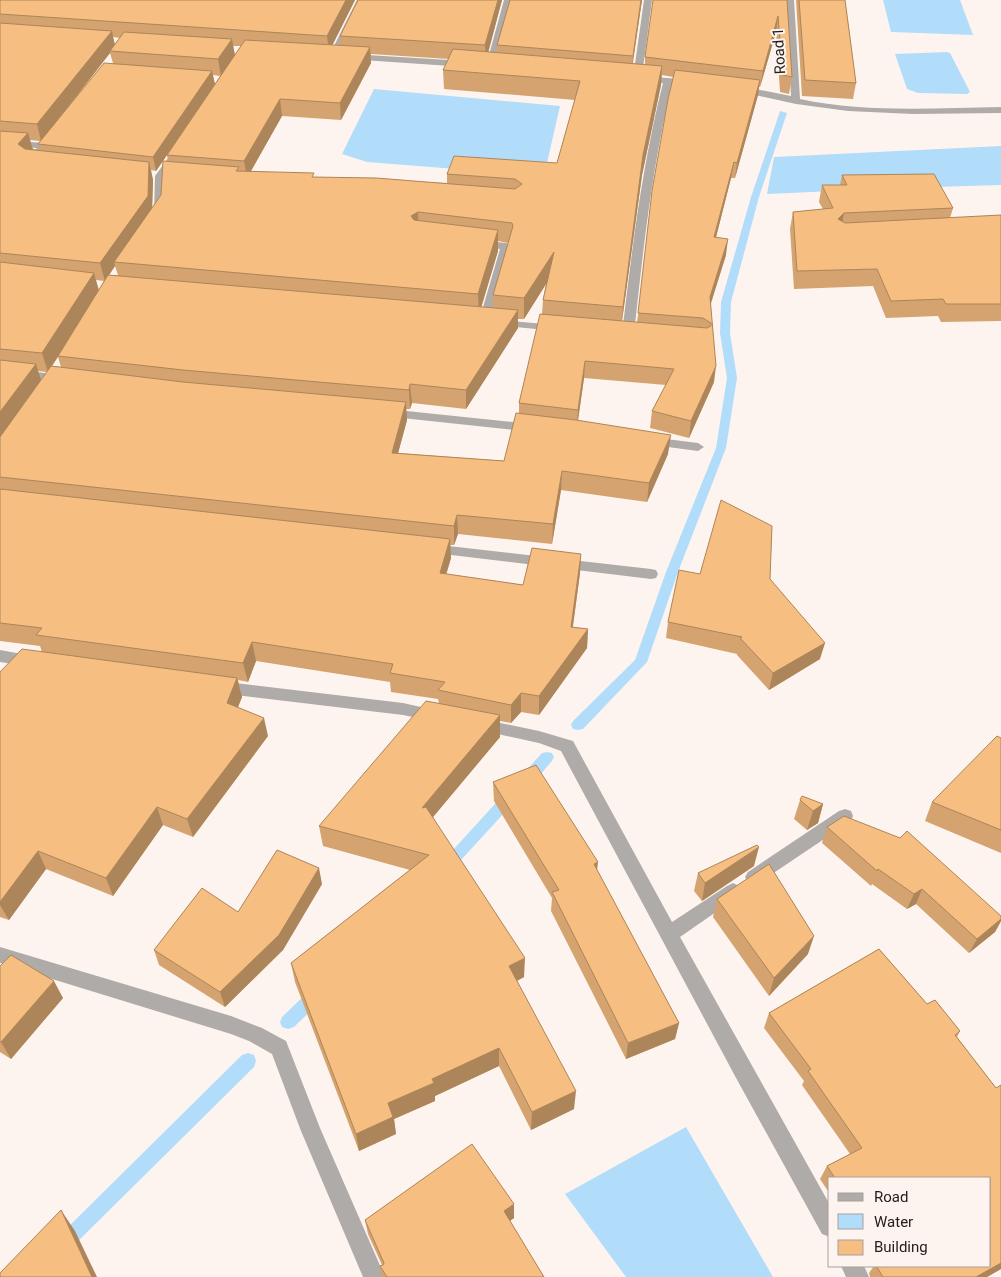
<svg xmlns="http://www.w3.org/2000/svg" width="1001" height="1277" font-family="Roboto,sans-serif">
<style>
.water{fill:#b2ddfa}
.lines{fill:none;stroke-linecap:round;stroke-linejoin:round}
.stream{fill:#b2ddfa;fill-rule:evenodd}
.street{fill:#afaba9;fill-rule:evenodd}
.wall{fill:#d4a36f;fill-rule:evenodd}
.shaded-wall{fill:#ac855a}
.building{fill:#f6be81;stroke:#ac855a}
.labels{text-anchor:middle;stroke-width:4;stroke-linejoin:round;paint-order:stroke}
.far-street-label{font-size:15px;fill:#24201e;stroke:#fef4ef}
</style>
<rect width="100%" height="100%" fill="#fef4ef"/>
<g class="water">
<path d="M883 0H960L973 35 891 32Z"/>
<path d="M947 52 950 53 970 92 967 94 918 93 907 89 895 54Z"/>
<path d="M374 89 560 106 544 176 367 162 342 154Z"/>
<path d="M1001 146V185L903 188 767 194 774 157Z"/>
<path d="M686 1127 773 1277H626L565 1194Z"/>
</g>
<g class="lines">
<g class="stream">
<path d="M780 111 787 113 759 197 731 302 730 333 737 378 726 448 678 572 647 662 583 729 578 730 573 729 571 725 573 721 635 660 666 572 716 448 727 378 720 333 721 302 751 197Z"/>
<path d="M547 752 552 753 554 757 552 761C544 769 534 787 522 783L520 779 522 775 542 753Z"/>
<path d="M510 791 515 793 517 797 515 801 451 871 446 873 441 871 439 867 441 863 505 793Z"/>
<path d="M316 988 322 990 324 995 322 1000 294 1027 288 1029 282 1027 280 1022 282 1017 310 990Z"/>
<path d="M248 1053 254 1055 256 1061 254 1067 69 1250 63 1253 57 1250 54 1244 57 1238 242 1055Z"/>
</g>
<g class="street">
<path d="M357 0H365L337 56 330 58 329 56Z"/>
<path d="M504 0H512L494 66 490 69 486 66Z"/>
<path d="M644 0H652L642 76 692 80 696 83 692 86 672 84C652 167 643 250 634 334L628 338 622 334C632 249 642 166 663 83L640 82 633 78Z"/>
<path d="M786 0H794L800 99C865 113 935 108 1001 107V113L913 114 848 111 796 104 737 91V87L740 86 791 96Z"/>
<path d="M351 54 465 61 469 64 465 67 348 59V55Z"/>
<path d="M0 140 45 143 50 146 39 157 36 158 31 155 37 148 0 146Z"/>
<path d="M174 153 179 156 165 176 164 214 160 220H152L151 218 154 214 155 176 171 154Z"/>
<path d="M477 240 506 243 511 246 491 321 485 324 479 321 500 249 473 245 472 243Z"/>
<path d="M499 320 556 325 562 328 556 331 495 325 493 323Z"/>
<path d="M0 368 63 375 69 379 63 383 0 376Z"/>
<path d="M387 409 533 424 539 428 533 432 383 416 381 413 383 410Z"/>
<path d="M650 437 698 443 704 447 698 451 645 444 644 441 645 438Z"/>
<path d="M431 544 651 569 656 570 658 574 656 578 651 579 426 552 424 549 426 546Z"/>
<path d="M0 650 38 657 41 661 38 665 33 667 0 662Z"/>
<path d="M219 681 403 703 443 712 445 716 443 720 437 722 403 715 219 693 214 691 211 687 214 683Z"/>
<path d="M481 719 539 731 573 741 672 922 727 886 733 883 739 886 742 891 739 896 680 937 830 1205V1237L822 1234 735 1076 561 751 539 743 475 729 473 725 475 721Z"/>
<path d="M845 809 851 811 853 816 851 821 760 882 754 885 748 882 745 877 748 872 839 811Z"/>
<path d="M0 947 231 1016 262 1028 286 1041 320 1128 385 1277H363L301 1131 272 1054 249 1041 231 1034 0 963Z"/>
<path d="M841 1266H864L869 1277H846Z"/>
</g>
</g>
<g class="wall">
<path d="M0 0H355L332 45H340V36L502 0 488 52H497V45L510 0H642L633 63 645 64V57L787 0 792 77 789 94 780 92 776 32 760 87H759L758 95 735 178H731L716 237 726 255 710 304 714 382 689 438 650 428 652 411 666 385 584 378 578 420 668 454 647 502 561 490 552 544 458 534 454 545H450L451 558 446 574 523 585 580 573 573 627 588 629 587 648 539 715 521 712 511 723 500 721V737L433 817 524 977 517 981 574 1109 531 1130 499 1066 435 1096V1101L394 1119 396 1134 359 1151 295 982 291 963 410 870 323 846 319 826 439 704 438 699 391 692 390 682 256 661 248 682 238 680 242 697 238 707 268 736 193 837 163 825 113 896 46 869 9 920 0 917V672L42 652 40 646 0 641ZM113 37 120 38 115 44ZM233 46H241L235 55ZM110 53 113 63 67 109ZM371 54 449 59 443 70 444 89 575 100 557 163 447 174V183L314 177 251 171 282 116 341 120 371 63ZM213 75 220 76 215 84ZM662 75 673 77 637 322 622 321 642 175 661 85ZM30 140 40 141 38 144 40 150 33 149ZM167 155 168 161H163ZM163 161 161 195 152 208 153 180 151 170 156 171ZM498 241 508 243 493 295V308L481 307 498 251ZM115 266 118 275H109ZM96 280 104 281 99 290ZM546 284 543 300 542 314 519 403V413L504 461 398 453 407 420 406 409H410L412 403 466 409 518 328V319H524ZM58 357 61 367 52 366ZM38 371 47 372 41 380Z"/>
<path d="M796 0H845L856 83 853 99 802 96Z"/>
<path d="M842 175 953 208 950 218 1001 215V321L941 322 938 316 886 318 873 286 794 289 790 229 793 212 823 209 819 202 822 185H840Z"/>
<path d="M700 574 770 579 820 659 769 690 737 655V654L666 638 668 622Z"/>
<path d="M1001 738V853L925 821 932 802Z"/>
<path d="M493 782 597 870 679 1023 675 1039 626 1059 551 911 552 898 494 801Z"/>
<path d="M800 800 823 804 818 823 807 830 794 819Z"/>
<path d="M827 827 1001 916V921L995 932 969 953 916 904 907 909 872 884 871 886 822 843Z"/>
<path d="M754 866 702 901 694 891 698 873Z"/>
<path d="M322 884 283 950 225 1007 159 965 154 950 238 912Z"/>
<path d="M717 899 808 954 769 996 713 917Z"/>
<path d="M879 949 927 1004 935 1000 960 1031 957 1037 996 1088 1001 1085V1269L987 1277H870L869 1273 874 1266H990V1178H830V1194L820 1179 827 1166 850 1154 802 1085 804 1081 764 1028 769 1013Z"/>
<path d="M0 966 63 998 11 1059 0 1052Z"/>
<path d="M514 1218 510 1221 544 1277H382L380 1266 382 1265 368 1234 365 1220Z"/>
</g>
<g class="shaded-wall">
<path d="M346 0H355L329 52 327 36Z"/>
<path d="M498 0H502L486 61 485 45Z"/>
<path d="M641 0H642L631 72 633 56Z"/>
<path d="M778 16 776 32 760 87 763 71Z"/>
<path d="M112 31 115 47 110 51V53L41 141 37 124Z"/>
<path d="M232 39 235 56 221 76 218 59Z"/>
<path d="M370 47 371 63 341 120 340 103Z"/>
<path d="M662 66 661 85 642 175 621 328 623 307 643 155Z"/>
<path d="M212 71 215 85 156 171 153 157Z"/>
<path d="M760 80 758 95 735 178 737 163Z"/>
<path d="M280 99 282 116 247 178 244 161Z"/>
<path d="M28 133 33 150 23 161 18 144Z"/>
<path d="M149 162 153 180 152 213 114 262 115 266 105 281 100 263Z"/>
<path d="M734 162 731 178 712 253 714 237Z"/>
<path d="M418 212 419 232 411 216Z"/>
<path d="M844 213 841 230 838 219Z"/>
<path d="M498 230V251L479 315 478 294Z"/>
<path d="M728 239 726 255 708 313 710 297Z"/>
<path d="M554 252 553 273 524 319V298Z"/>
<path d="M94 273 99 292 48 372 42 353Z"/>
<path d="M518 310V328L466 409V390Z"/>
<path d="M585 361 584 378 577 427 578 410Z"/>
<path d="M36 364 42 383 0 440V412Z"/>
<path d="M716 366 714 382 689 438 691 421Z"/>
<path d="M410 384 412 403 410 409 409 390Z"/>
<path d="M406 402 407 420 393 472 392 453Z"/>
<path d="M671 435 668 454 647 502 649 483Z"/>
<path d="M562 471 561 490 552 544 553 524Z"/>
<path d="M457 515 458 534 454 545V526Z"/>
<path d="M450 539 451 558 441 592 440 573Z"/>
<path d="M581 554 580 573 570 646 571 627Z"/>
<path d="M588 629 587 648 539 715V696Z"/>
<path d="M252 642 256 661 248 682 243 663Z"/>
<path d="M825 643 820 659 769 690 773 673Z"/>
<path d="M237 678 242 697 232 722 227 703Z"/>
<path d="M521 693V712L511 723V705Z"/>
<path d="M500 715V737L423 829 422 808Z"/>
<path d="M264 718 268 736 193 837 187 819Z"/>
<path d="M823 804 818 823 807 830 813 811Z"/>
<path d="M157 807 163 825 113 896 106 878Z"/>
<path d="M759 847 754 866 702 901 705 883Z"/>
<path d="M38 851 46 869 9 920 0 905V902Z"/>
<path d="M598 862 596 880 594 864Z"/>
<path d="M319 868 322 884 283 950 225 1007 220 992Z"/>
<path d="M922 889 916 904 907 909 914 894Z"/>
<path d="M1001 919V921L995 932 969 953 977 939Z"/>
<path d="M814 936 808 954 769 996 774 978Z"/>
<path d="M525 958 524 977 509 985V966Z"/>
<path d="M54 981 63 998 11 1059 1 1042Z"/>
<path d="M679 1023 675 1039 626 1059 628 1043Z"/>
<path d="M499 1048V1066L435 1096V1101L394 1119 396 1134 359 1151 356 1134 388 1103 432 1079Z"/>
<path d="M576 1091 574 1109 531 1130 532 1112Z"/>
<path d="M514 1204V1218L504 1225V1211Z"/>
<path d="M61 1210 75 1231 97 1277H92Z"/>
<path d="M1001 1263V1269L987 1277H976Z"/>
</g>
<g class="building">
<path d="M0 0H346L327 36 0 14Z"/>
<path d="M358 0H498L485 45 340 36Z"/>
<path d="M510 0H641L633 56 497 45Z"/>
<path d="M653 0H787L792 77 783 75 778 16 763 71 645 57Z"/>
<path d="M799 0H845L856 83 805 80Z"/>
<path d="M0 23 112 31 37 124 0 121Z"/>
<path d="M124 32 232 39 218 59 110 51Z"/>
<path d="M245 40 370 47 340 103 280 99 244 161 167 155Z"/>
<path d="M453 49 662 66 643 155 623 307 543 300 554 252 524 298 493 295 513 226 512 223 418 212 411 216 414 220 498 230 478 294 114 262 161 195 163 161 239 167 236 171 314 173 312 177 376 178 515 189 522 184 515 179 447 174 454 156 557 163 580 81 443 70Z"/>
<path d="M104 63 212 71 153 157 38 144Z"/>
<path d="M675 70 760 80 737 163 734 162 714 237 728 239 710 297 716 366 691 421 652 411 674 369 585 361 578 410 519 403 540 314 707 328 711 326V323L703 318 638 313 652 191 668 99Z"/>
<path d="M0 131 28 133 18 144 25 149 149 162 148 196 100 263 0 253Z"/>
<path d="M934 174 953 208 844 213 838 219 845 223 1001 215V304H946L943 299 891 301 877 269 797 271 793 212 833 208 822 185H847L842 175Z"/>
<path d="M0 262 94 273 42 353 0 349Z"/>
<path d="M108 275 518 310 466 390 410 384 409 390 183 370 58 356Z"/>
<path d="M0 360 36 364 0 412Z"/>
<path d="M51 366 183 382 406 402 392 453 504 461 516 413 576 420 671 435 649 483 562 471 553 524 457 515 454 526 0 477V437Z"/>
<path d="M0 489 450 539 440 573 523 585 532 548 581 554 571 627 588 629 539 696 521 693 511 705 438 690 445 682 390 673 393 664 252 642 243 663 36 635 42 628 0 623Z"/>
<path d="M721 500 772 526 770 579 825 643 773 673 740 638 742 637 668 622 679 570 700 574Z"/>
<path d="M22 649 237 678 227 703 264 718 187 819 157 807 106 878 38 851 0 902V672Z"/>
<path d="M426 701 500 715 422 808 426 807 525 958 509 966 576 1091 532 1112 499 1048 432 1079 434 1083 388 1103 393 1117 356 1134 291 963 429 855 319 826Z"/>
<path d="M997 736 1001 738V830L932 802Z"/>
<path d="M536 765 598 862 594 864 679 1023 628 1043 552 892 559 890 493 782Z"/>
<path d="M802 796 823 804 813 811 800 800Z"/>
<path d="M844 816 900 838 907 831 1001 916V919L977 939 922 889 914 894 878 869 877 871 827 827Z"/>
<path d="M757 845 759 847 705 883 698 873Z"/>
<path d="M277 850 319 868 279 935 220 992 154 950 202 888 238 912Z"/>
<path d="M769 864 814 936 774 978 717 899Z"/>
<path d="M879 949 927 1004 935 1000 960 1031 955 1035 996 1088 1001 1085V1263L976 1277H883L877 1267 878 1266H990V1178H835L827 1166 862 1148 808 1071 811 1069 769 1013Z"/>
<path d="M11 955 54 981 1 1042H0V966Z"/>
<path d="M472 1144 514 1204 504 1211 544 1277H387L380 1266 383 1265 384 1263 365 1220Z"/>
<path d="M61 1210 92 1277H0V1273Z"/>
</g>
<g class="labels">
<g class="far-street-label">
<text transform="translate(779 51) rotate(-93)" y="5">Road 1</text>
</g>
</g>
<rect x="828" y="1177" width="162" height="90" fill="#fef4ef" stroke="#a79f9b"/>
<rect x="838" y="1193" width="25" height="8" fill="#afaba9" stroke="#a79f9b"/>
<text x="874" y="1202" font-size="15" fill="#24201e">Road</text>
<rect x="838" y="1214" width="25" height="15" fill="#b2ddfa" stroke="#a79f9b"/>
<text x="874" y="1227" font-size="15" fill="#24201e">Water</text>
<rect x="838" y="1240" width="25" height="15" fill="#f6be81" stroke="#a79f9b"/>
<text x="874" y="1252" font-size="15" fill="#24201e">Building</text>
</svg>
